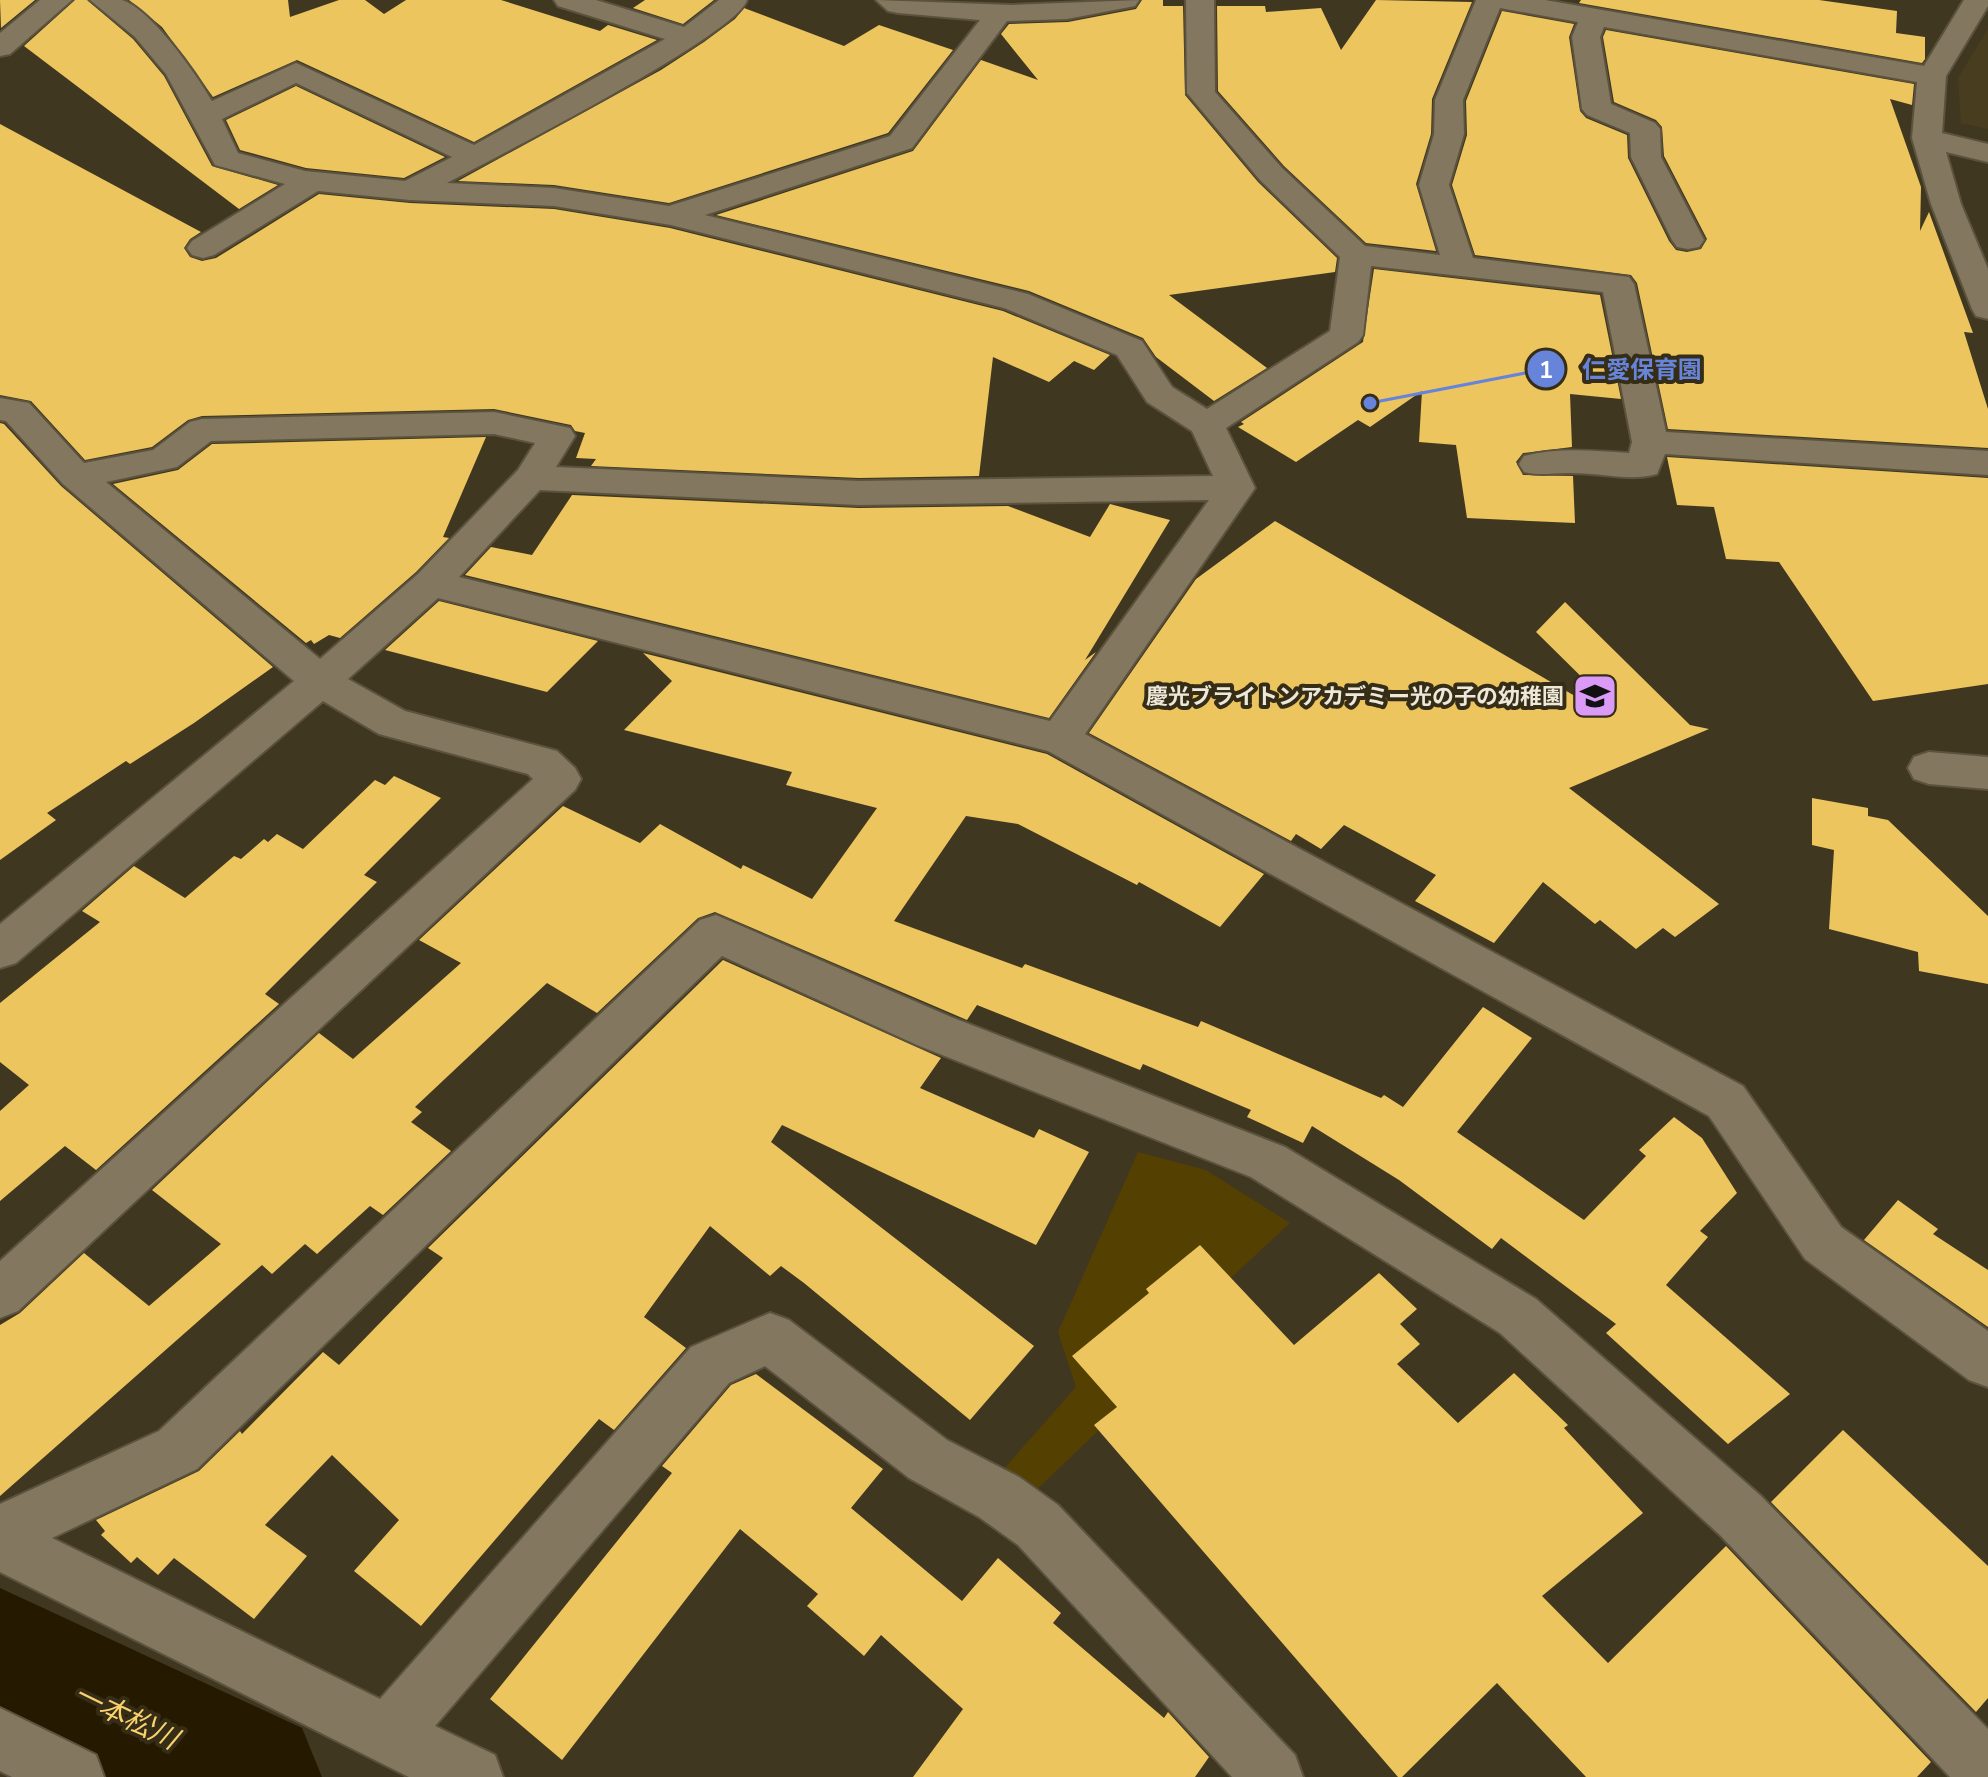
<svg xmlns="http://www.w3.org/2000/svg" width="1988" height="1777" font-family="'Nunito Sans','Noto Sans JP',sans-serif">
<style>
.built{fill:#493d1f}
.green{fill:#544000}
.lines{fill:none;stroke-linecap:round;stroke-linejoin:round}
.river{fill:#251900;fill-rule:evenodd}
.building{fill:#edc55f}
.minor-casing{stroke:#5b533e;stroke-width:4}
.minor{fill:#83785f;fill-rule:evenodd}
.labels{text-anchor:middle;stroke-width:8;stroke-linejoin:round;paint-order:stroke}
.poi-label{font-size:22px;font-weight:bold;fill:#eee8da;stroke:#362d16;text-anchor:end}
.near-water-label{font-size:28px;font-style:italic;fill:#f9d16d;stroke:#362d16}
.leader{fill:none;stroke:#6684d9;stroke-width:3}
.callout-dot{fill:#6684d9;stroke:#362d16;stroke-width:3}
.mark-label{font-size:24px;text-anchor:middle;font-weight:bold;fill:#fff}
.callout-label{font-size:24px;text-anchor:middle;font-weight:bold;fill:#6684d9;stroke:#362d16;stroke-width:8;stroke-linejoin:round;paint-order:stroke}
</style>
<rect width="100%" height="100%" fill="#403720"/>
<path class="built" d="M1988 29V129L1961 123 1958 78Z"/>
<path class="green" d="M1138 1152 1206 1170 1290 1223 1151 1352 1144 1387 1028 1498 1001 1472 1076 1387 1058 1332Z"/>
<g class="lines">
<path class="river" d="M0 1588 302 1728 322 1777H105L0 1725Z"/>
</g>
<g class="building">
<path d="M0 0H35L1 28Z"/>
<path d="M75 0H87L133 39 164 76 212 166 278 185 239 209 24 46Z"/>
<path d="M129 0H288L290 17 339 0H365L384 14 406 0H501L600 31 608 25 657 40 474 142 297 60 213 97 162 27Z"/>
<path d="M645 0H714L683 24 633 8Z"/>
<path d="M1142 0H1163V6H1183L1185 95 1258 182 1337 258 1335 272 1169 295 1267 368 1214 401 1156 357 1143 338 1029 291 716 215 913 151 981 60 1038 80 1001 34 1009 24 1068 22 1136 9Z"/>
<path d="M1376 0 1472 2 1432 99 1431 134 1416 184 1436 251 1366 243 1284 166 1218 91 1217 6H1265L1266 12 1321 8 1341 50Z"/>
<path d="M1581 0H1819L1897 11 1896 33 1925 37V59L1922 63 1579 3Z"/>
<path d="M744 8 844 46 879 25 953 50 888 133 669 203 554 185 458 181 661 70 704 42 735 19Z"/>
<path d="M1502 11 1574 24 1569 37 1580 111 1586 118 1627 135 1628 158 1669 241 1676 250 1687 252 1701 249 1707 239 1664 156 1662 127 1656 120 1614 102 1603 37 1606 30 1914 84 1912 105 1890 99 1921 187 1920 231 1929 212 1973 333 1964 332 1988 409V448L1668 429 1637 283 1631 275 1475 255 1452 185 1467 135 1466 101Z"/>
<path d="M296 86 445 157 404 178 306 168 240 150 226 120Z"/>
<path d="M0 124 201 232 190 239 184 248 190 257 202 261 216 258 319 194 410 203 554 209 670 228 1003 311 1110 355 1094 370 1074 361 1049 382 993 357 979 476 859 478 591 466 596 459 576 458 585 433 575 431 571 425 494 409 202 416 188 420 152 447 85 460 31 401 0 395Z"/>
<path d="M1374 269 1600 295 1621 399 1570 394 1572 447 1523 453 1516 462 1523 475 1573 476 1575 523 1467 518 1456 445 1419 442 1422 391 1370 427 1358 420 1296 462 1238 427 1244 424 1241 422 1363 342Z"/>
<path d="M0 423 4 424 61 486 273 667 194 723 130 764 126 761 47 813 56 820 0 860Z"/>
<path d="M486 437 443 537 449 538 416 572 340 638 329 635 314 644 311 640 306 643 113 484 178 470 212 444Z"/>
<path d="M1667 457 1988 478V684L1873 701 1779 562 1726 559 1714 507 1677 505Z"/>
<path d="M572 495 859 508 1008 506 1090 537 1110 504 1170 520 1085 660 1096 652 1049 718 465 575 491 547 532 555Z"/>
<path d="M1275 521 1604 713 1610 705 1536 632 1565 602 1690 725 1709 729 1569 788 1719 904 1675 937 1663 928 1636 949 1600 920 1595 924 1543 882 1494 943 1415 901 1436 875 1344 825 1321 849 1296 834 1291 841 1089 733 1196 579Z"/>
<path d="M439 601 598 641 547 692 385 650Z"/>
<path d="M643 653 1047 754 1264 874 1220 927 1139 882 1137 885 1018 824 966 816 894 921 1022 968 1025 964 1198 1027 1201 1021 1381 1098 1384 1095 1403 1107 1483 1007 1532 1038 1457 1132 1584 1220 1646 1156 1639 1150 1674 1117 1702 1138 1737 1193 1700 1231 1708 1237 1666 1285 1790 1394 1728 1444 1606 1333 1616 1324 1501 1238 1492 1249 1399 1180 1312 1126 1303 1143 1247 1117 1251 1110 1143 1064 1140 1070 977 1005 967 1020 715 912 698 918 597 1013 547 983 415 1107 422 1112 411 1122 451 1151 383 1215 370 1206 317 1254 305 1244 272 1274 262 1265 0 1496V1325L20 1313 84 1253 149 1306 221 1244 152 1190 319 1033 353 1059 461 963 419 940 563 806 640 843 660 824 741 869 743 865 812 899 877 808 786 785 792 772 624 730 672 681Z"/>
<path d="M394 776 441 798 364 875 377 882 265 994 279 1004 96 1170 65 1146 0 1201V1111L29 1085 0 1062V1003L100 922 82 911 134 866 185 898 234 856 241 859 264 839 268 842 277 834 303 849 375 780 385 785Z"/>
<path d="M1812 798 1868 808V816L1888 820 1988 916V984L1919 971 1918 952 1829 929 1834 850 1812 845Z"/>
<path d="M723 960 941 1058 920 1088 1034 1138 1039 1129 1089 1152 1036 1245 782 1125 771 1142 1034 1346 970 1420 804 1283 781 1266 770 1276 710 1226 644 1317 686 1348 614 1430 599 1419 421 1626 354 1571 399 1520 332 1455 265 1525 307 1556 254 1619 174 1558 158 1575 137 1557 131 1563 101 1535 105 1531 96 1520 199 1471 240 1431 242 1434 323 1352 339 1365 443 1258 428 1248Z"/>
<path d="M1898 1200 1938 1229 1933 1234 1988 1270V1327L1864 1240Z"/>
<path d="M1200 1245 1294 1345 1379 1273 1417 1309 1400 1324 1420 1344 1397 1364 1458 1423 1514 1373 1568 1425 1564 1428 1643 1513 1542 1596 1608 1663 1726 1546 1931 1762 1917 1777H1586L1497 1683 1402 1777H1398L1094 1425 1117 1407 1072 1356 1149 1293 1146 1289Z"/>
<path d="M756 1374 883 1469 851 1508 962 1601 998 1558 1061 1613 1053 1623 1164 1718 1168 1712 1209 1757 1195 1777H913L963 1709 881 1635 864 1656 807 1606 818 1594 740 1529 562 1760 490 1699 672 1473 662 1466 731 1385Z"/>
<path d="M1843 1430 1988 1566V1698L1976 1712 1771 1502Z"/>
</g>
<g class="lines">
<g class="minor-casing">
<g id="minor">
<path d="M40 0H72L10 54 0 56V33Z"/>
<path d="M90 0C100 0 113 0 122 0 151 9 197 75 212 101L296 63 474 145 665 39 558 6 554 0H596L684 27 719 0H747C737 35 492 159 447 183L554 188 669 206 890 136 980 20 898 13 888 11 876 0 1012 5 1139 0 1135 6 1067 19 1007 21 912 148 705 215 1028 294 1142 341 1172 387 1207 409 1330 331 1340 257 1260 180 1187 93 1186 0H1214L1215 92 1282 168 1365 246 1440 255 1419 185 1434 134 1435 100 1476 0H1545L1924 66 1964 0H1988V6L1946 76 1942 133 1988 144V162L1946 152 1961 204 1988 269V319L1976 316 1972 309 1931 204 1912 138 1917 82 1604 27 1600 37 1611 104 1655 123 1660 129 1661 157 1704 240 1699 247 1688 249 1677 247 1672 240 1631 157 1630 133 1587 115 1582 109 1572 37 1578 22 1500 8 1463 100 1464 134 1449 185 1473 258 1629 277 1634 284 1666 432 1988 451V475L1665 454 1657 474C1628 482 1598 472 1568 473 1553 473 1540 476 1524 472L1519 464 1524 456C1559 447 1594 451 1629 453L1632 442 1603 292 1371 266 1363 335 1358 342 1226 428 1255 488 1085 734 1743 1086 1841 1227 1988 1331V1387L1969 1380 1805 1259 1709 1116 1048 751 438 598 348 679 405 711 557 751 575 768 581 779 575 790 18 1311 0 1318V1261L533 779 528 774 379 734 323 701 16 963 0 968V924L294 681 63 484 6 421 0 420V398L29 403 84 463 153 450 190 422 202 419 494 412 570 428 575 436 556 467 859 481 1213 476 1192 431 1147 402 1117 355 1004 308 671 225 554 206 410 200 318 191 214 255 203 258 192 255 187 248 192 241 285 184 215 165 166 74 135 37ZM296 83 452 157 405 181 305 171 238 153 222 119ZM494 434 535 443 518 470 418 574 320 659 106 482 177 467 211 441ZM540 490 859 505 1209 500 1050 721 459 577Z"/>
<path d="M1929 752 1988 757V789L1929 784 1914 779 1908 768 1914 757Z"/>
<path d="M716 915 951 1017 1285 1147 1536 1299 1761 1496 1988 1729V1777H1950L1721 1536 1500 1333 1251 1177 917 1045 722 956 197 1469 52 1538 380 1699 691 1347 770 1313 789 1320 947 1440 1019 1477 1058 1505 1295 1755 1303 1777H1232L1018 1545 979 1517 909 1478 765 1366 729 1383 435 1726 495 1755 503 1777H409L0 1572V1504L159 1431 700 920Z"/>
<path d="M0 1708 96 1755 104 1777H12L0 1771Z"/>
</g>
</g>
<use href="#minor" class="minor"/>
</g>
<defs>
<g id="school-square" transform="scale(2.3)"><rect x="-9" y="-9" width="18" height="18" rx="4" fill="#da9af6" stroke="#362d16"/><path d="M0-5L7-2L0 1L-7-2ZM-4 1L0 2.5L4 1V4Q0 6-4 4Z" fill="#111"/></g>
</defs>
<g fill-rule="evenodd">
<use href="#school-square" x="1595" y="696"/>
</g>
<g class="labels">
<g class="poi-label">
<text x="1564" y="704">慶光ブライトンアカデミー光の子の幼稚園</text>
</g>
<g class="near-water-label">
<text transform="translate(126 1716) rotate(26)" y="10">一本松川</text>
</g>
</g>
<path class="leader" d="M1370 403L1546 369"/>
<g class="callout-dot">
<circle cx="1370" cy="403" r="8"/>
<circle cx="1546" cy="369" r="20"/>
</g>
<g class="mark-label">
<text x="1546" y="378">1</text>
</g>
<g class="callout-label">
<text x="1642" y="378">仁愛保育園</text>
</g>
</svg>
